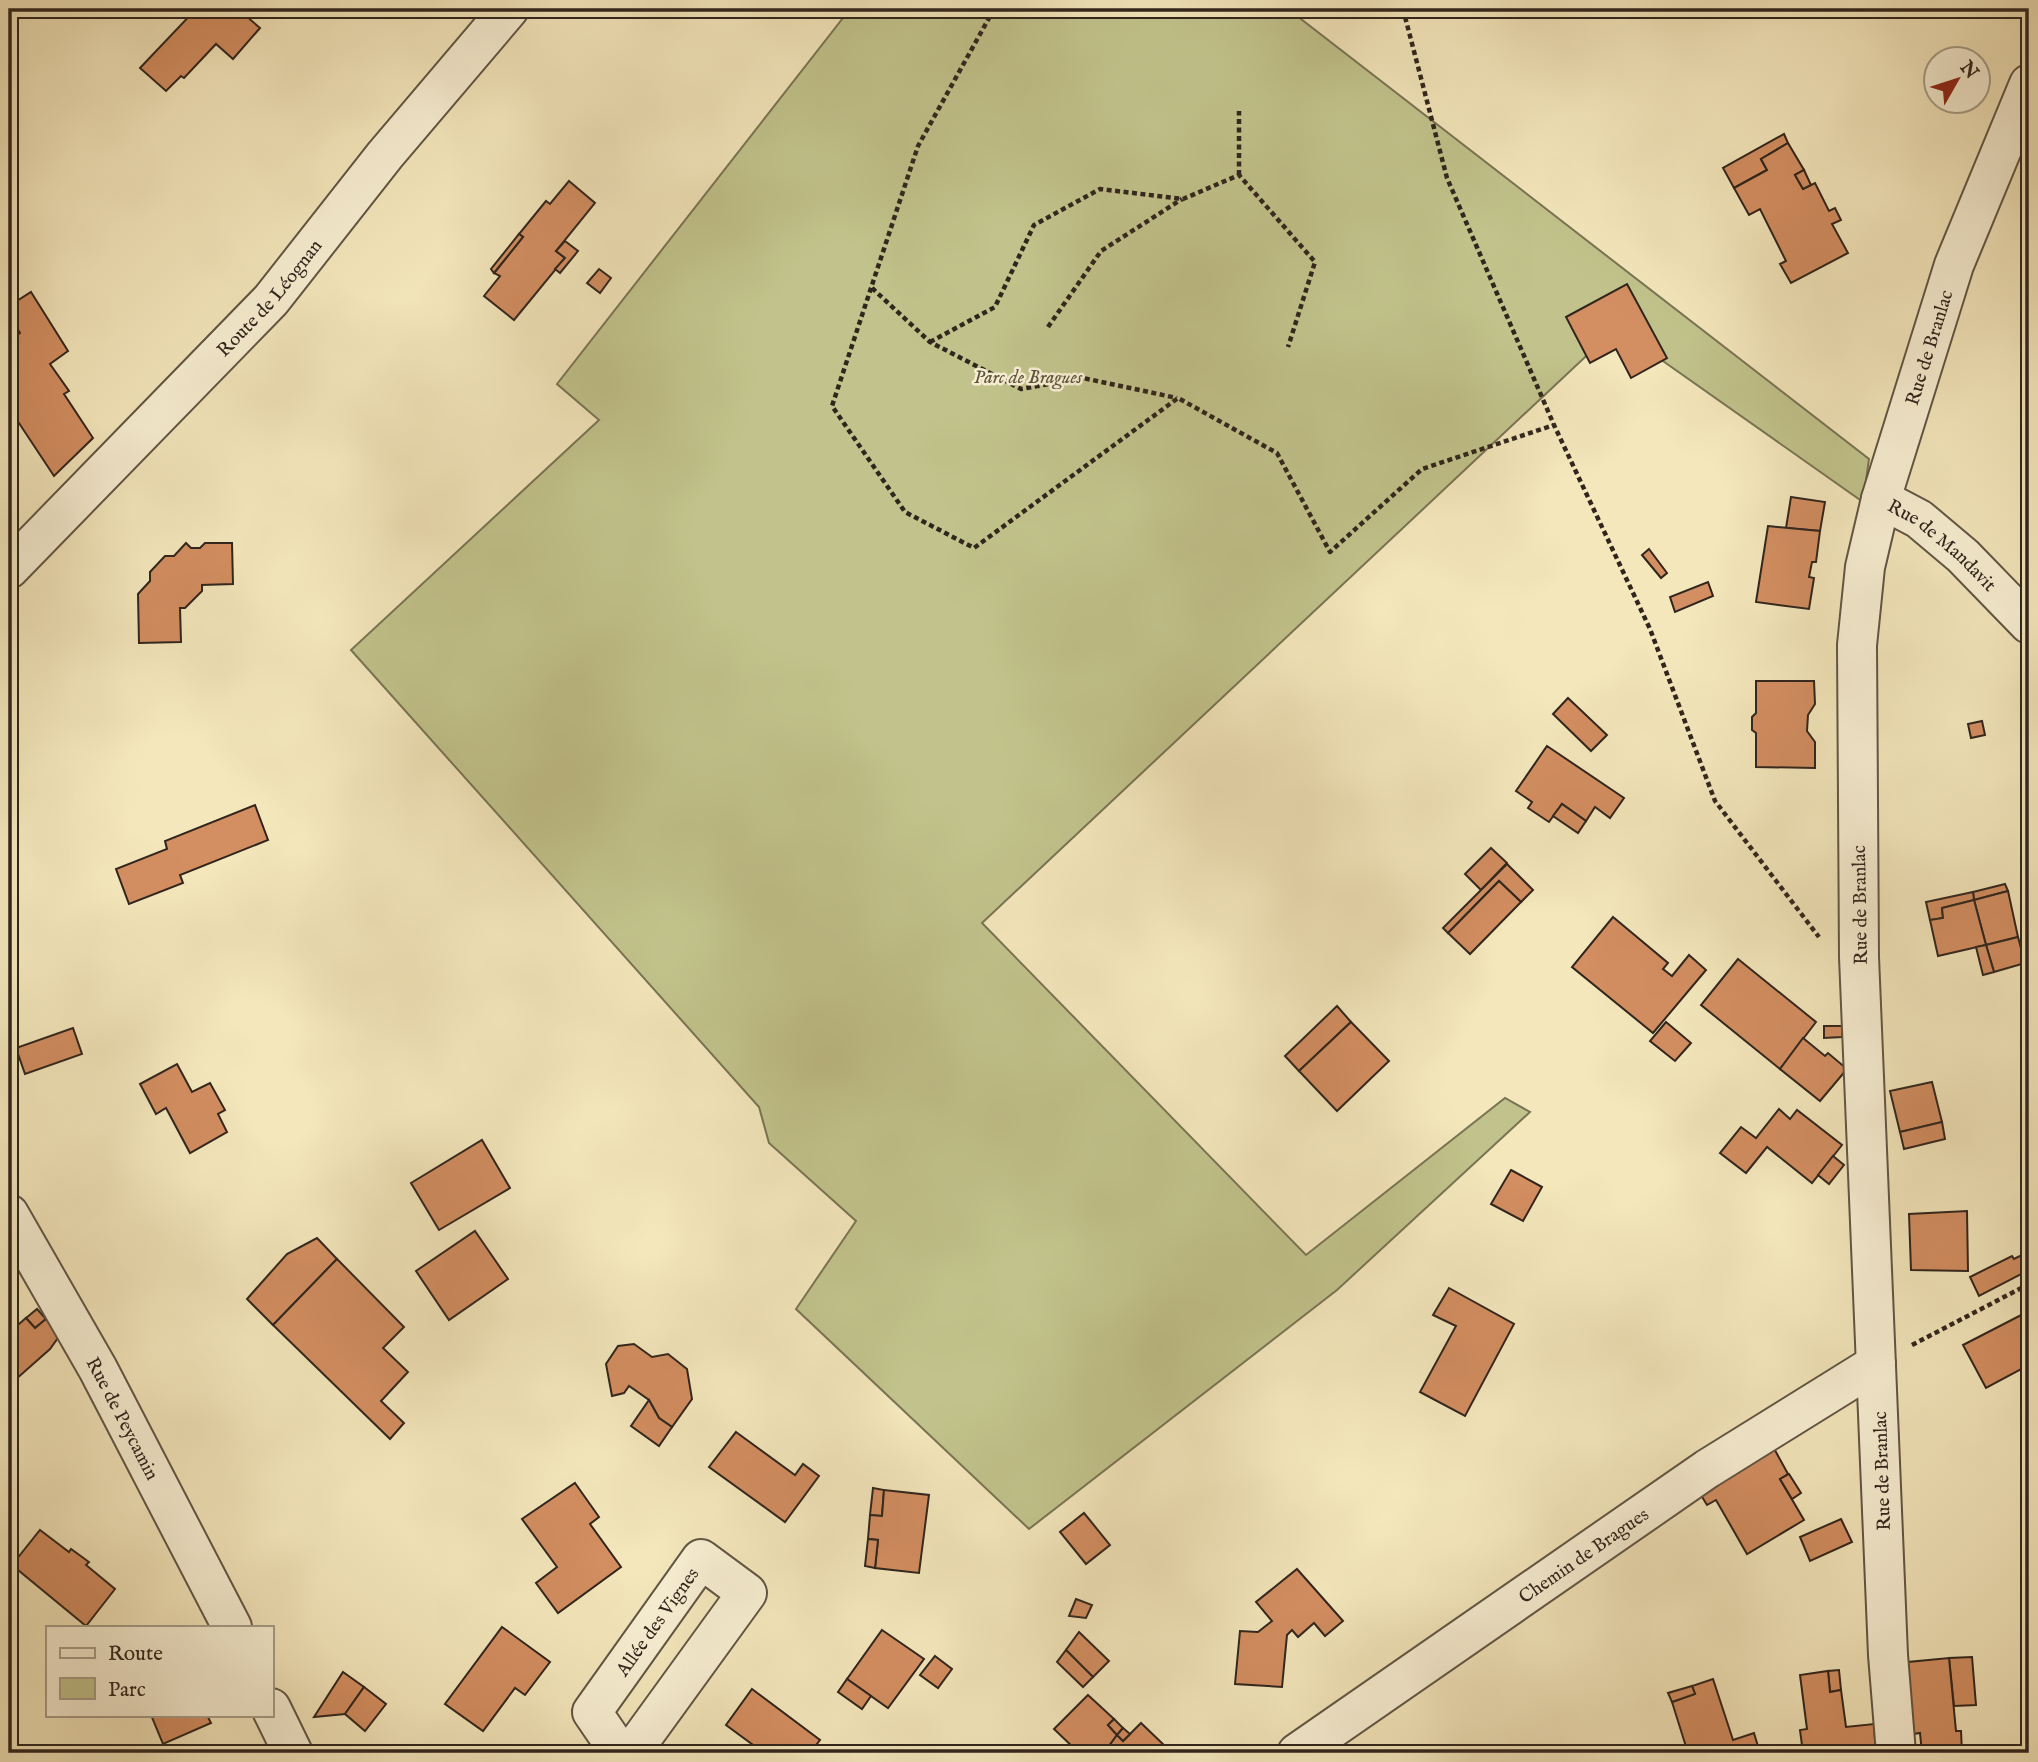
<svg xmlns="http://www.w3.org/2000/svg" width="2038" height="1762" font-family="'IM FELL English',serif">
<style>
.green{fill:#c2c38c;stroke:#797454;stroke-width:2}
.building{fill:#d38e61;stroke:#30251d;stroke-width:2}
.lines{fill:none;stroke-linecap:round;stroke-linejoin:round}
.minor-casing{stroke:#615645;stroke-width:42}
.path{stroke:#30251d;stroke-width:4.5;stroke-dasharray:5 3.5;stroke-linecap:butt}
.minor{stroke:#f8efd3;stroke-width:38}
.labels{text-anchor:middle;stroke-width:5;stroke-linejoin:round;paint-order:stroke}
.street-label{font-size:19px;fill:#30251d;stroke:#f8efd3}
.park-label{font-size:19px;font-style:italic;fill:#5c543e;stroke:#f8efd3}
</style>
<rect width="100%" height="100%" fill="#f4e7bc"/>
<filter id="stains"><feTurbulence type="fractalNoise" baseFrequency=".00286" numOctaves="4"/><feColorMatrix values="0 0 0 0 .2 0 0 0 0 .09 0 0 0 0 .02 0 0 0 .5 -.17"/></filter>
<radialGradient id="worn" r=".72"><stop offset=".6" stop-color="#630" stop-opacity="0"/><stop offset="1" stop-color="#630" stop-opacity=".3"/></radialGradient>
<path class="green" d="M850 9H1288L1869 459 1863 502 1616 328 982 923 1306 1255 1505 1098 1530 1112 1337 1290 1029 1529 796 1309 856 1221 769 1143 759 1107 351 650 599 420 557 384Z"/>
<g class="building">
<path d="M196 9H238L260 28 233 59 216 44 184 78 181 76 166 91 140 68Z"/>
<path d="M1784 134 1788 143 1761 159 1767 170 1734 188 1723 168Z"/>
<path d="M1788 143 1804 170 1795 175 1803 189 1815 183 1829 211 1835 208 1841 220 1832 224 1848 253 1791 283 1780 264 1786 261 1760 209 1749 215 1734 188 1767 170 1761 159Z"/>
<path d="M1804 170 1811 185 1803 189 1795 175Z"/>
<path d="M569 181 595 203 556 251 565 258 514 320 484 296 500 276 494 273 523 237 519 234 546 201 550 204Z"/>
<path d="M519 234 523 237 494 273 491 269Z"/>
<path d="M565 241 578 251 560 273 555 269 565 258 556 251Z"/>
<path d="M599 269 611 278 600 293 587 283Z"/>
<path d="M1627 284 1667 358 1631 378 1616 349 1590 363 1566 317Z"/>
<path d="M31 292 68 351 50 364 69 391 64 394 93 438 54 476 9 408V341L20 333 9 314V306Z"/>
<path d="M1791 497 1825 502 1820 531 1786 528Z"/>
<path d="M1768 526 1820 531 1816 562H1812L1809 577 1814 578 1809 609 1756 602Z"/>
<path d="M186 543 191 548H200L205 543H232L233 584 202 585V591L185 608H180L181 642 139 643 138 594 150 581V572L165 556H174Z"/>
<path d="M1649 549 1667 573 1661 578 1642 555Z"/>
<path d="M1708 582 1713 596 1675 612 1670 597Z"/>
<path d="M1756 681H1814L1815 704 1808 715 1807 731 1815 742V768L1756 767V733L1752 730V717L1756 713Z"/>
<path d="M1568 698 1607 735 1591 751 1553 714Z"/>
<path d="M1982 721 1985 735 1971 738 1968 724Z"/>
<path d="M1547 746 1624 798 1610 818 1595 807 1586 821 1562 804 1549 822 1528 808 1532 802 1516 791Z"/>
<path d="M1562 804 1586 821 1578 833 1553 816Z"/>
<path d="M255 805 268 840 180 875 183 883 129 904 116 869 167 849 165 841Z"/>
<path d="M1491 848 1507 863 1481 890 1465 874Z"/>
<path d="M1507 864 1533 890 1521 902 1499 881 1448 933 1443 928Z"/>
<path d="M1499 881 1521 902 1470 954 1448 933Z"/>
<path d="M2005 884 2008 891 1974 900 1973 892Z"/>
<path d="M2008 891 2018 937 1986 945 1974 900Z"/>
<path d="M1973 892 1974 900 1942 908 1943 918 1930 920 1926 902Z"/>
<path d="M1974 900 1986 945 1938 956 1930 920 1943 918 1942 908Z"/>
<path d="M1613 917 1668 963 1663 969 1672 976 1689 955 1706 970 1653 1033 1572 967Z"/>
<path d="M2018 937 2025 963 1994 972 1986 945Z"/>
<path d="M1986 945 1994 972 1983 975 1976 947Z"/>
<path d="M1738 959 1816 1022 1780 1069 1701 1005Z"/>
<path d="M1337 1006 1351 1022 1299 1071 1285 1056Z"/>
<path d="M1351 1022 1389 1061 1337 1111 1299 1071Z"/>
<path d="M1666 1022 1691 1043 1675 1061 1650 1041Z"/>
<path d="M1824 1026H1842V1037L1824 1038Z"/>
<path d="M73 1028 82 1054 25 1074 16 1048Z"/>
<path d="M1803 1038 1825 1056 1828 1053 1847 1069 1820 1101 1780 1069Z"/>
<path d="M177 1064 192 1092 210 1083 225 1110 218 1114 227 1132 190 1153 166 1108 156 1114 140 1084Z"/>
<path d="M1932 1082 1942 1122 1900 1132 1890 1091Z"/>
<path d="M1779 1109 1790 1119 1797 1110 1842 1145 1812 1183 1767 1147 1746 1173 1720 1153 1741 1127 1756 1138Z"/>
<path d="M1942 1122 1945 1139 1904 1149 1900 1132Z"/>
<path d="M482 1140 510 1188 439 1230 411 1183Z"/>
<path d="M1833 1156 1844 1165 1829 1184 1818 1175Z"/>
<path d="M1511 1170 1542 1187 1523 1221 1491 1204Z"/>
<path d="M1967 1211 1968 1271 1911 1270 1909 1214Z"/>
<path d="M475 1231 508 1279 449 1320 416 1271Z"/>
<path d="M317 1238 337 1259 273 1325 247 1299 287 1254Z"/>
<path d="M2024 1254 2029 1270 1979 1296 1970 1277 2012 1256 2014 1259Z"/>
<path d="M337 1259 404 1327 383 1348 408 1372 381 1401 404 1423 390 1439 273 1325Z"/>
<path d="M1449 1288 1514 1324 1465 1416 1420 1392 1456 1326 1433 1315Z"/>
<path d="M37 1309 46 1319 35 1328 26 1318Z"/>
<path d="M2029 1311V1365L1986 1388 1963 1345Z"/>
<path d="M26 1318 35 1328 46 1319 60 1335 50 1349 14 1381 9 1376V1336L14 1332 12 1330Z"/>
<path d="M634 1344 652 1357 668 1354 687 1369 692 1399 672 1427 659 1418 649 1400 629 1386 624 1393 612 1396 606 1364 618 1346Z"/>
<path d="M649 1400 659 1418 672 1427 659 1446 631 1426Z"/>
<path d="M736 1432 795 1475 803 1464 819 1476 785 1522 709 1467Z"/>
<path d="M1771 1443 1788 1474 1780 1479 1804 1520 1747 1554 1716 1500 1707 1505 1696 1487Z"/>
<path d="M1789 1474 1801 1493 1792 1499 1780 1479Z"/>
<path d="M575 1483 599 1517 590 1524 621 1567 558 1613 536 1583 557 1567 522 1519Z"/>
<path d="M873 1488 884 1490 882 1516 870 1515Z"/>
<path d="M884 1490 929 1495 919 1573 875 1568 878 1540 868 1539 870 1515 882 1516Z"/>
<path d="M1084 1513 1110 1545 1086 1564 1060 1532Z"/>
<path d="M1841 1519 1852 1542 1810 1561 1800 1537Z"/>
<path d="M40 1530 69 1552 71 1549 89 1562 86 1565 115 1589 86 1626 12 1565Z"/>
<path d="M868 1539 878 1540 875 1568 865 1566Z"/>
<path d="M1297 1569 1343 1621 1325 1636 1314 1623 1298 1637 1292 1630 1287 1635 1282 1687 1235 1684 1240 1631 1258 1632 1272 1621 1256 1602Z"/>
<path d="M1076 1599 1092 1605 1086 1618 1069 1616Z"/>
<path d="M502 1627 550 1662 525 1695 515 1688 483 1731 445 1704Z"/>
<path d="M882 1630 924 1659 888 1708 847 1679Z"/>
<path d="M1079 1632 1109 1661 1093 1677 1066 1650Z"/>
<path d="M1066 1650 1093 1677 1083 1687 1057 1662Z"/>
<path d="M935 1656 952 1669 938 1688 920 1675Z"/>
<path d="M1972 1657 1976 1705 1954 1706 1949 1658Z"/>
<path d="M1949 1658 1956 1731H1961L1962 1753H1922L1920 1733 1913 1734 1908 1662Z"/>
<path d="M1839 1670 1841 1690 1830 1692 1828 1671Z"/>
<path d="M1828 1671 1830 1692 1841 1690 1846 1727 1874 1724 1876 1753H1803L1800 1730 1807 1729 1800 1675Z"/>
<path d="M343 1672 364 1687 345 1714 314 1717Z"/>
<path d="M847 1679 871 1696 862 1709 838 1692Z"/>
<path d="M1713 1679 1733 1740 1754 1733 1760 1753H1688L1672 1702 1695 1694 1692 1686Z"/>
<path d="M1692 1686 1695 1694 1672 1702 1668 1693Z"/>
<path d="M364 1687 386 1704 365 1731 345 1714Z"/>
<path d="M752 1689 820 1740 810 1753H764L726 1725Z"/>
<path d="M1088 1695 1114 1719 1108 1725 1117 1735 1104 1753H1076L1078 1752 1054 1729Z"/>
<path d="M151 1715H207L211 1723 163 1744Z"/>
<path d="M1114 1719 1123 1728 1117 1735 1108 1725Z"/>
<path d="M1141 1723 1165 1746 1158 1753H1104L1117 1735 1123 1741Z"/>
<path d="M1123 1728 1130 1734 1123 1741 1117 1735Z"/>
</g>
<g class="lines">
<g class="minor-casing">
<g id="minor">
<path id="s1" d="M1881 499 1919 519 1963 556 2029 624"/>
<path id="s2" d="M9 569 271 300 385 155 509 9"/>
<path id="s3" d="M9 1214 98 1369 232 1627"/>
<path d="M271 1708 293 1753"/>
<path id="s4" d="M620 1753 592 1712 701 1559 747 1593 631 1753"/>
<path id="s5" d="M1297 1753 1707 1469 1876 1364"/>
<path id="s6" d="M1896 1753 1888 1655 1859 957 1857 645 1865 567 1881 499 1954 265 2029 84"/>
</g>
</g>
<g class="path">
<path d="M994 9 918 146 832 406 905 512 974 548 1178 398 1277 453 1330 552 1422 469 1554 425"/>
<path d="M1403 9 1447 178 1554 425 1650 629 1715 801 1819 937"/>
<path d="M1239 175V111"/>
<path d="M872 288 930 342 1021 389 1083 378 1177 398"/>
<path d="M1048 327 1101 251 1182 199"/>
<path d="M930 342 995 307 1034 225 1100 189 1183 199 1239 175 1315 262 1288 347"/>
<path d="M1912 1345 2029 1284"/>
</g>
<use href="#minor" class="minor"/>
</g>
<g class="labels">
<g class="street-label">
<text dy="7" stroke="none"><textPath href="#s2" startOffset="376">Route de Léognan</textPath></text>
<text dy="7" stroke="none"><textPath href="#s6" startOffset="1416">Rue de Branlac</textPath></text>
<text dy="7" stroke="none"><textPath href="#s1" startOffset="77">Rue de Mandavit</textPath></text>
<text transform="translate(1859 905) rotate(-91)" y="7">Rue de Branlac</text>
<text dy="7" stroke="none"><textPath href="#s3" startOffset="234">Rue de Peycamin</textPath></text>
<text transform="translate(1881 1471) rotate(-92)" y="7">Rue de Branlac</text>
<text dy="7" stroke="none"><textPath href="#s5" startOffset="348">Chemin de Bragues</textPath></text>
<text dy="7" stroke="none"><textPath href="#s4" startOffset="161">Allée des Vignes</textPath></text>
</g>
<g class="park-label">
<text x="1028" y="383">Parc de Bragues</text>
</g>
</g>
<rect width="2038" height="1762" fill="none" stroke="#f4e7bc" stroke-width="35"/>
<rect x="10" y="10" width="2017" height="1741" fill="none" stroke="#30251d" stroke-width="3.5"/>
<rect x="18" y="18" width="2003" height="1727" fill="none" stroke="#30251d" stroke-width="2"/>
<rect x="46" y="1626" width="228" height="91" fill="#f8efd3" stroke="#a89e8a" stroke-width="2"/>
<rect x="60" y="1648" width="35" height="10" fill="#f8efd3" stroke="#a89e8a" stroke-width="2"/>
<text x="108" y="1660" font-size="21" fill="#30251d">Route</text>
<rect x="60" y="1678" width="35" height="21" fill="#c2c38c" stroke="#a89e8a" stroke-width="2"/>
<text x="108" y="1696" font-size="21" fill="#30251d">Parc</text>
<g transform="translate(1957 80) rotate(51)"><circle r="33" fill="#f8efd3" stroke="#a89e8a" stroke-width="2"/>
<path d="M0-5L12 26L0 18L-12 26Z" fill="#8f2418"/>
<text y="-10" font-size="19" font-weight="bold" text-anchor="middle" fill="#30251d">N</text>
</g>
<rect width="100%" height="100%" filter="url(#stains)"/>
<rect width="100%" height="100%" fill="url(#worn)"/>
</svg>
